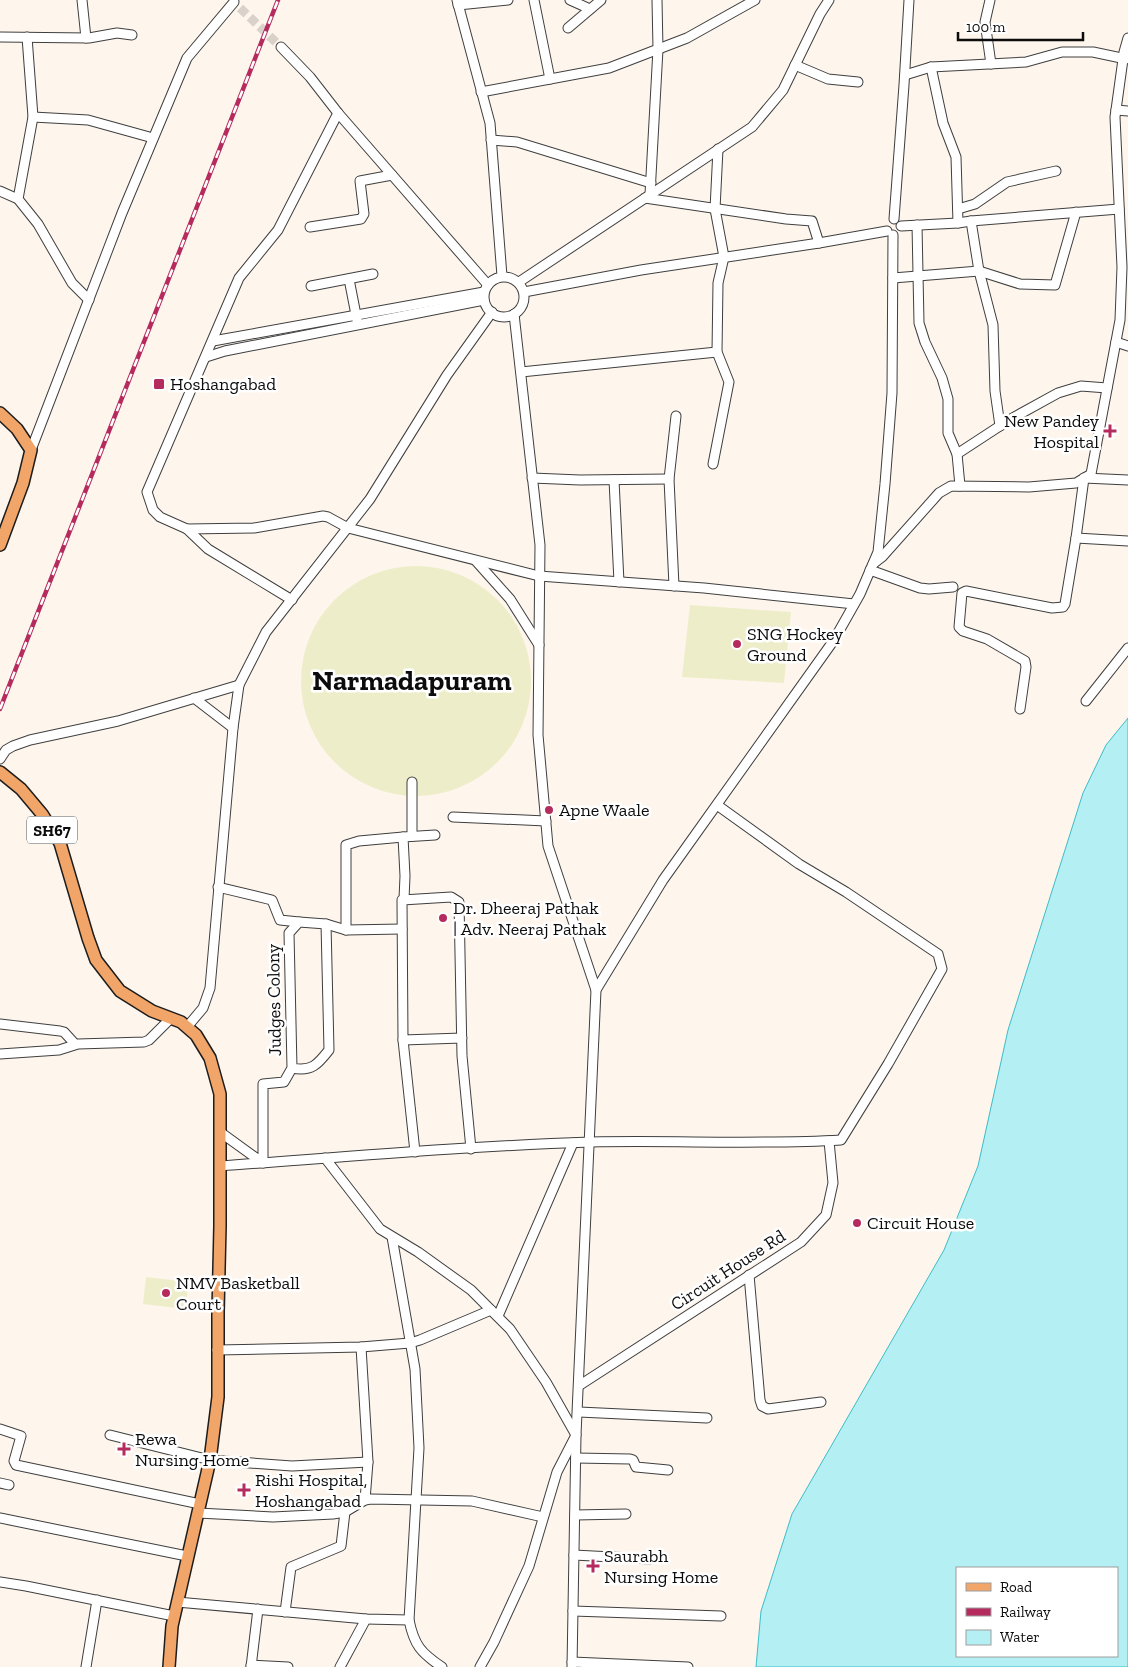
<svg xmlns="http://www.w3.org/2000/svg" width="1128" height="1667" font-family="'Zilla Slab',serif">
<style>
.pitch{fill:#edeec9}
.water{fill:#b3eff3;stroke:#3dbcc7;fill-rule:evenodd}
.lines{fill:none;stroke-linecap:round;stroke-linejoin:round}
.minor-tunnel{stroke:#dad2ca;stroke-width:9;stroke-dasharray:9 4.5;stroke-linecap:butt}
.minor-casing{stroke:#3f3f3f;stroke-width:11}
.major-casing{stroke:#1d1d1d;stroke-width:14}
.minor{stroke:#fff;stroke-width:9}
.major{stroke:#f2a568;stroke-width:11}
.rail-casing{stroke:#b52b5d;stroke-width:4.5}
.rail{stroke:#fff;stroke-width:2.5;stroke-dasharray:8;stroke-linecap:butt}
.poi-dot{fill:#b52b5d;stroke:#fff;stroke-width:2}
.labels{text-anchor:middle;stroke-width:5;stroke-linejoin:round;paint-order:stroke}
.shield{fill:#fff;stroke:#555;stroke-width:1}
.shield-label{font-size:16px;font-weight:bold;fill:#0c0c0c}
.poi-label{font-size:18px;fill:#0c0c0c;stroke:#fff;text-anchor:start}
.street-label{font-size:18px;fill:#0c0c0c;stroke:#fff}
.town-label{font-size:28px;font-weight:bold;fill:#0c0c0c;stroke:#fff}
</style>
<rect width="100%" height="100%" fill="#fef5ec"/>
<g class="pitch">
<circle cx="416" cy="681" r="115"/>
<path d="M690 605 791 612 784 683 682 677Z"/>
<path d="M146 1277 188 1282 186 1309 143 1304Z"/>
</g>
<path class="water" d="M1128 718V1667H756L761 1611 792 1514 944 1250 978 1166 1008 1030 1083 793 1106 745ZM957 1568H1117V1656H957Z"/>
<g class="lines">
<path class="minor-tunnel" d="M240 8 281 47"/>
<g class="minor-casing">
<g id="minor">
<path d="M82 0 86 38"/>
<path d="M457 0 490 123 502 276"/>
<path d="M534 0 550 79"/>
<path d="M570 0 590 9"/>
<path d="M990 0 985 22 991 64"/>
<path d="M458 5 508 0"/>
<path d="M568 28 601 0"/>
<path d="M0 37 89 38 117 33 132 35"/>
<path d="M281 47 310 77 338 113 488 285"/>
<path d="M795 65 828 79 858 82"/>
<path d="M931 67 943 123 956 157 958 223"/>
<path d="M905 75 931 67 1026 62 1062 52H1093L1126 59"/>
<path d="M481 92 609 68 687 38 755 0"/>
<path d="M1116 110 1128 111"/>
<path d="M338 113 278 230 239 278 147 492 153 510 160 517 187 529 254 528 323 516 328 517 348 528 539 576 704 588 854 604"/>
<path d="M33 117 88 120 153 138"/>
<path d="M491 140 517 142 651 183"/>
<path d="M0 191 18 199 38 224 72 283 89 300"/>
<path d="M650 194 658 49 657 0"/>
<path d="M645 198 786 219 812 221 819 243"/>
<path d="M18 199 33 117 27 37"/>
<path d="M958 209 975 204 1007 182 1056 171"/>
<path d="M894 219 904 85 909 0"/>
<path d="M971 221 979 271 993 325 995 391 1000 426"/>
<path d="M917 225 919 323 925 342 942 378 948 399V433L957 454 960 486"/>
<path d="M901 226 958 223 971 221 1119 209"/>
<path d="M310 227 361 219 364 214 360 181 392 175"/>
<circle cx="504" cy="297" r="20"/>
<path d="M893 278 979 271 1020 284 1055 285 1076 212"/>
<path d="M349 279 357 320"/>
<path d="M519 282 752 127 783 90 820 14 829 0"/>
<path d="M311 286 373 274"/>
<path d="M524 292 641 270 819 243 887 231"/>
<path d="M514 314 540 545 538 735 548 846 596 990"/>
<path d="M213 341 484 292"/>
<path d="M1116 342 1128 346"/>
<path d="M206 357 225 351 484 300"/>
<path d="M521 372 717 352"/>
<path d="M31 450 122 213 187 58 234 2"/>
<path d="M957 454 1009 420 1058 393 1081 386 1107 388"/>
<path d="M713 464 729 382 717 352 718 283 724 257 715 209 718 149"/>
<path d="M532 478 580 480 669 479"/>
<path d="M614 480 619 582"/>
<path d="M187 529 208 549 292 600"/>
<path d="M1076 538 1128 541"/>
<path d="M476 561 510 599 539 645"/>
<path d="M873 564 882 557 939 493 951 486 1029 487 1076 483 1091 474 1120 320 1122 267 1115 117 1124 52 1128 38"/>
<path d="M870 570 920 588 929 589 953 587"/>
<path d="M674 586 669 479 676 416"/>
<path d="M194 698 233 728"/>
<path d="M1086 701 1128 648"/>
<path d="M1020 709 1026 667 1025 661 987 639 963 631 959 627 962 593 966 591 1052 608 1063 607 1065 604 1076 538 1084 478 1128 480"/>
<path d="M0 759 6 750 13 746 30 740 118 721 239 685"/>
<path d="M453 817 546 821"/>
<path d="M412 836V782"/>
<path d="M218 887 272 900 280 920 299 922"/>
<path d="M404 899 405 876 403 837 435 835"/>
<path d="M326 924 346 930 402 929"/>
<path d="M346 930V845L359 841 403 837"/>
<path d="M0 1024 60 1031 64 1032 75 1044"/>
<path d="M187 1027 203 1008 210 988 233 728 239 685 266 632 370 499 447 375 492 312"/>
<path d="M462 1038 403 1040 402 900 451 897 459 902 462 1056 471 1149"/>
<path d="M403 1040 415 1152"/>
<path d="M0 1054 59 1050 78 1044 144 1042 149 1040 171 1018"/>
<path d="M220 1132 263 1163V1084L284 1082 292 1068 289 933 299 922 326 924 329 1050C318 1064 312 1072 292 1068"/>
<path d="M325 1158 380 1229 418 1252 471 1290 510 1329 546 1382 576 1435"/>
<path d="M220 1166C344 1157 467 1146 591 1142 674 1140 758 1145 841 1140L888 1064 942 969 938 954 846 892 799 864 717 805"/>
<path d="M392 1237 415 1369 419 1448 409 1620C414 1645 421 1653 442 1667"/>
<path d="M749 1275 760 1400 762 1406 768 1409 821 1402"/>
<path d="M498 1316 573 1143"/>
<path d="M361 1347 368 1462 365 1500"/>
<path d="M217 1350 361 1347 410 1343 420 1340 491 1310"/>
<path d="M580 1385 801 1242 826 1215 833 1183 829 1141"/>
<path d="M579 1412 707 1418"/>
<path d="M0 1429 21 1436 14 1461 16 1465 200 1504"/>
<path d="M110 1435 210 1460 292 1466 368 1462"/>
<path d="M576 1458 630 1459 633 1460 636 1467 668 1470"/>
<path d="M0 1483 9 1485"/>
<path d="M198 1513 273 1517 333 1514 345 1512 365 1500 371 1499 472 1501 543 1517"/>
<path d="M575 1515 626 1514"/>
<path d="M0 1518 187 1556"/>
<path d="M574 1555 650 1559"/>
<path d="M0 1582 26 1586 174 1616"/>
<path d="M177 1602 366 1619 409 1620"/>
<path d="M573 1611 721 1616"/>
<path d="M285 1612 291 1567 341 1546 345 1512"/>
<path d="M572 1662 688 1667"/>
<path d="M251 1665 288 1667"/>
<path d="M86 1667 97 1600"/>
<path d="M251 1667 258 1609"/>
<path d="M340 1667 366 1619"/>
<path d="M480 1667 494 1642 529 1566 557 1472 575 1437"/>
<path d="M572 1667 576 1435 596 990 663 880 834 640 860 594 878 552 885 484 892 393 893 235"/>
</g>
</g>
<g class="major-casing">
<g id="major">
<path d="M0 413 17 429 31 450 23 483 0 545"/>
<path d="M0 772 21 789 42 814 60 843 88 938 96 960 120 991 152 1011 181 1022 196 1035 210 1058 220 1094V1226L218 1312V1397L210 1460 172 1626 169 1667"/>
</g>
</g>
<use href="#minor" class="minor"/>
<use href="#major" class="major"/>
<g class="rail-casing">
<path id="rail" d="M0 709 278 0"/>
</g>
<use href="#rail" class="rail"/>
</g>
<g class="poi-dot">
<rect x="153" y="378" width="12" height="12" rx="2.5"/>
<path d="M1107.5 423.5h5v5h5v5h-5v5h-5v-5h-5v-5h5z"/>
<circle cx="737" cy="644" r="5"/>
<circle cx="549" cy="810" r="5"/>
<circle cx="443" cy="918" r="5"/>
<circle cx="857" cy="1223" r="5"/>
<circle cx="166" cy="1293" r="5"/>
<path d="M121.5 1441.5h5v5h5v5h-5v5h-5v-5h-5v-5h5z"/>
<path d="M241.5 1482.5h5v5h5v5h-5v5h-5v-5h-5v-5h5z"/>
<path d="M590.5 1558.5h5v5h5v5h-5v5h-5v-5h-5v-5h5z"/>
</g>
<g class="labels">
<rect class="shield" x="27" y="816.5" width="50" height="27" rx="4"/>
<g class="shield-label">
<text x="52" y="836">SH67</text>
</g>
<g class="poi-label">
<text x="170" y="390">Hoshangabad</text>
<text x="1099" y="427" text-anchor="end">New Pandey<tspan x="1099" dy="21">Hospital</tspan></text>
<text x="747" y="640">SNG Hockey<tspan x="747" dy="21">Ground</tspan></text>
<text x="559" y="816">Apne Waale</text>
<text x="453" y="914">Dr. Dheeraj Pathak<tspan x="453" dy="21">| Adv. Neeraj Pathak</tspan></text>
<text x="867" y="1229">Circuit House</text>
<text x="176" y="1289">NMV Basketball<tspan x="176" dy="21">Court</tspan></text>
<text x="135" y="1445">Rewa<tspan x="135" dy="21">Nursing Home</tspan></text>
<text x="255" y="1486">Rishi Hospital,<tspan x="255" dy="21">Hoshangabad</tspan></text>
<text x="604" y="1562">Saurabh<tspan x="604" dy="21">Nursing Home</tspan></text>
</g>
<g class="street-label">
<text transform="translate(274 1000) rotate(-91)" y="6">Judges Colony</text>
<text transform="translate(728 1270) rotate(-33)" y="6">Circuit House Rd</text>
</g>
<g class="town-label">
<text x="412" y="690">Narmadapuram</text>
</g>
</g>
<rect x="956" y="1567" width="162" height="90" fill="#ffffff" stroke="#9e9e9e"/>
<rect x="966" y="1583" width="25" height="8" fill="#f2a568" stroke="#9e9e9e"/>
<text x="1000" y="1592" font-size="15" fill="#0c0c0c">Road</text>
<rect x="966" y="1608" width="25" height="8" fill="#b52b5d" stroke="#9e9e9e"/>
<text x="1000" y="1617" font-size="15" fill="#0c0c0c">Railway</text>
<rect x="966" y="1630" width="25" height="15" fill="#b3eff3" stroke="#9e9e9e"/>
<text x="1000" y="1642" font-size="15" fill="#0c0c0c">Water</text>
<path d="M958 32v8h125v-8" fill="none" stroke="#0c0c0c" stroke-width="2.5"/>
<text x="966" y="32" font-size="15" fill="#0c0c0c" stroke="#ffffff" stroke-width="4" paint-order="stroke">100 m</text>
</svg>
